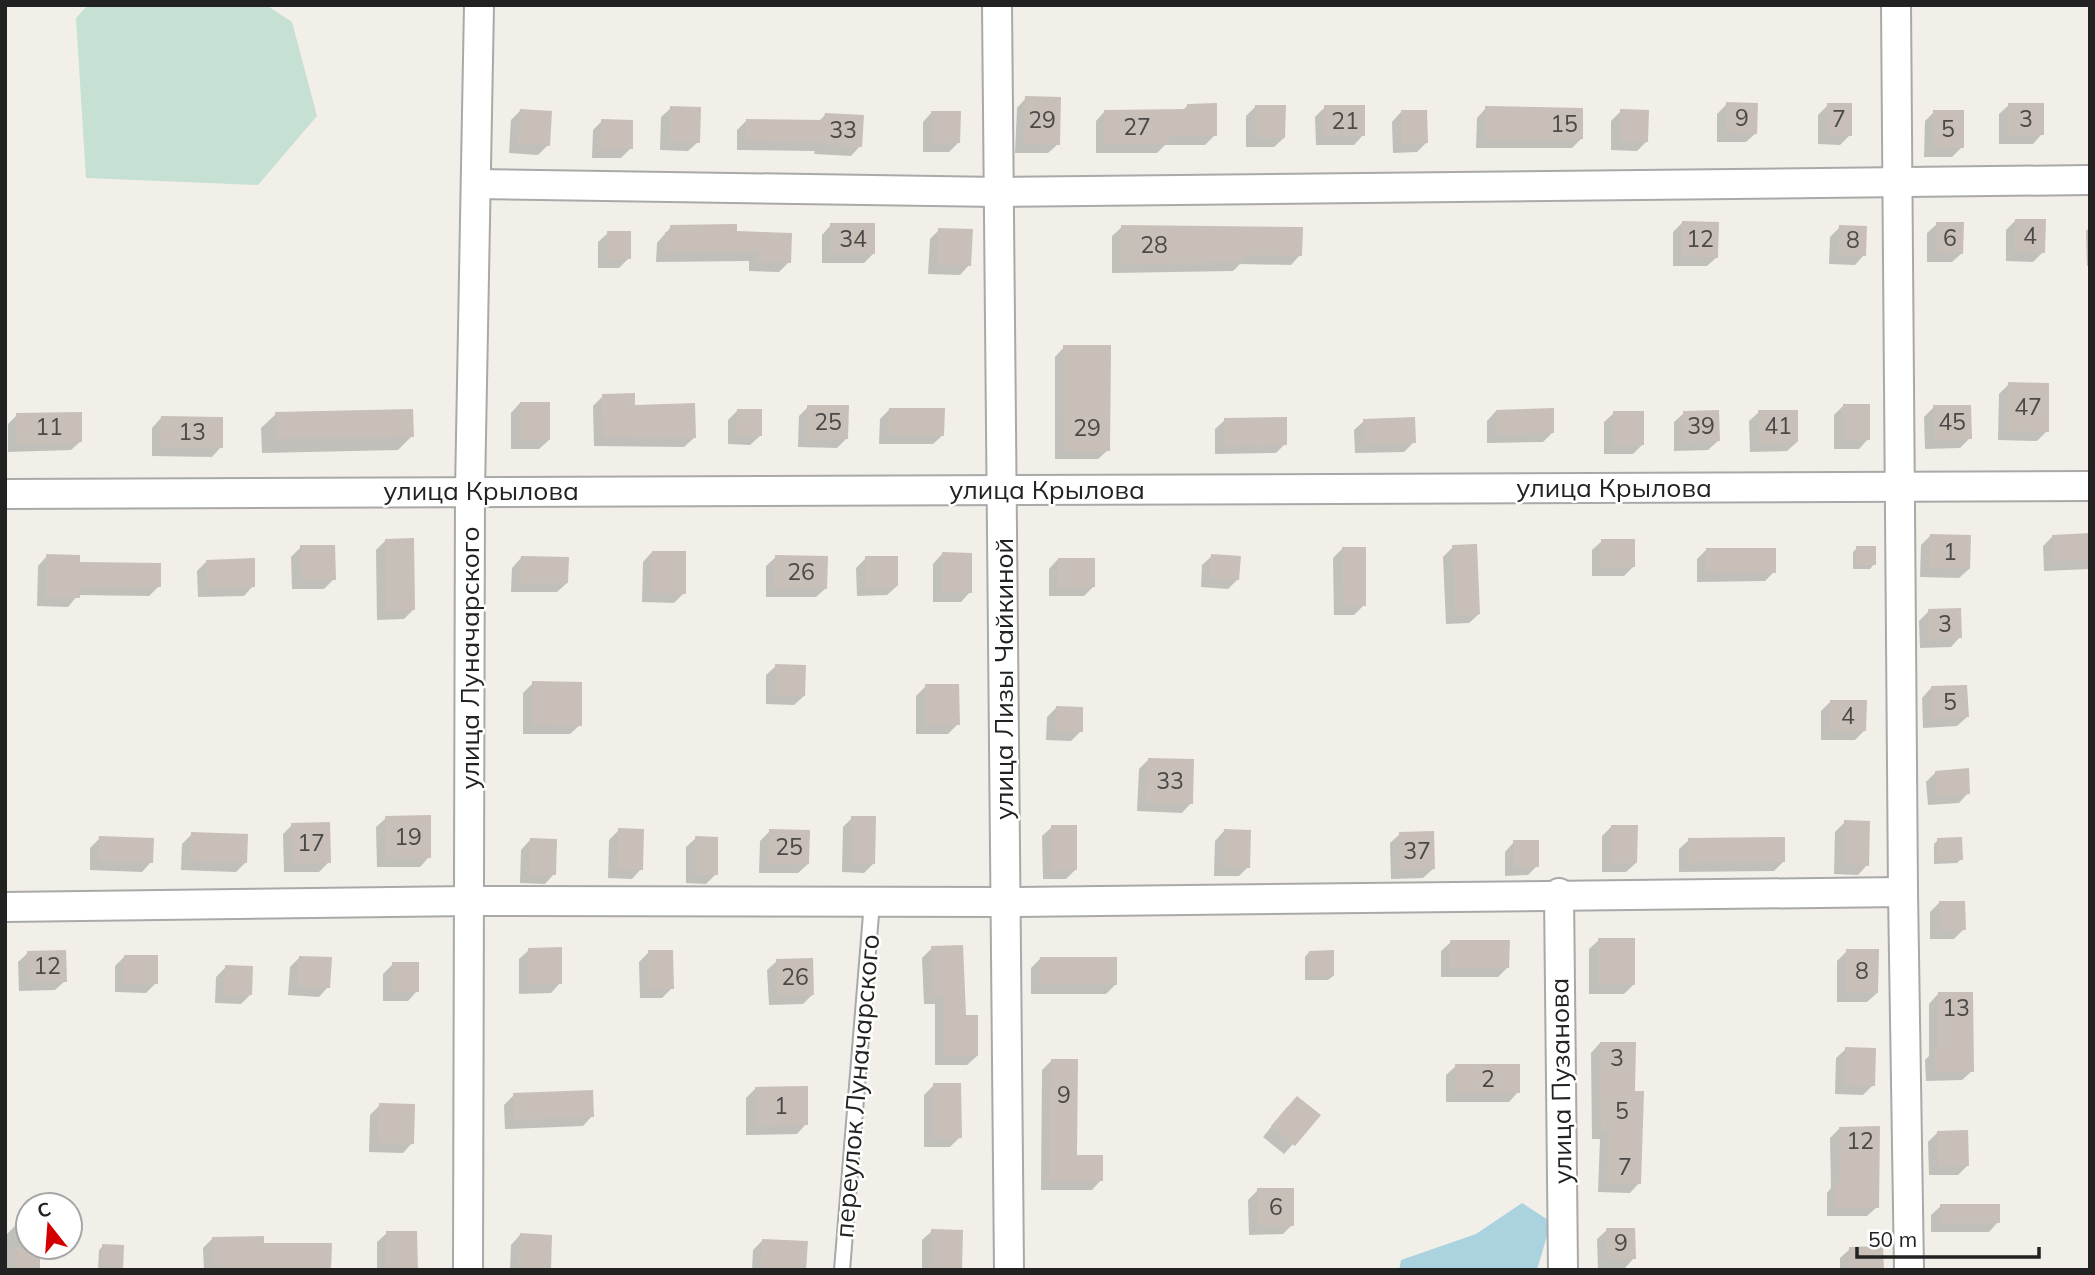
<svg xmlns="http://www.w3.org/2000/svg" width="2095" height="1275" font-family="Mulish,sans-serif">
<style>
.wetland{fill:#c6e0d4}
.water{fill:#aad3df}
.shadow{fill:#0003}
.building{fill:#c7bfb8}
.lines{fill:none;stroke-linecap:round;stroke-linejoin:round}
.service-casing{stroke:#a9a9a9;stroke-width:18}
.minor-casing{stroke:#a9a9a9;stroke-width:32}
.service{stroke:#fff;stroke-width:14}
.minor{stroke:#fff;stroke-width:28}
.labels{text-anchor:middle;stroke-width:5;stroke-linejoin:round;paint-order:stroke}
.number-label{font-size:23px;fill:#4b4948}
.street-label{font-size:26px;fill:#222;stroke:#fff}
</style>
<rect width="100%" height="100%" fill="#f2efe9"/>
<path class="wetland" d="M88 5H266L292 22 317 116 258 185 86 178 76 18Z"/>
<path class="water" d="M1522 1203 1551 1222 1537 1270H1399L1401 1260 1476 1234Z"/>
<g class="shadow">
<path d="M1026 98 1058 144 1048 153H1015L1017 108Z"/>
<path d="M1727 104 1756 133 1746 142H1717V114Z"/>
<path d="M1188 105 1215 135 1205 145H1165L1157 153H1096V121L1105 111H1182Z"/>
<path d="M1828 105 1850 135 1840 145 1818 144V115Z"/>
<path d="M2009 105 2042 134 2033 144H1999V114Z"/>
<path d="M1256 106 1284 138 1274 147H1246V116Z"/>
<path d="M1325 107 1363 135 1354 145H1316L1315 117Z"/>
<path d="M671 108 698 142 688 151 660 150 661 117Z"/>
<path d="M1486 108 1581 139 1572 148H1476L1477 118Z"/>
<path d="M520 111 548 145 538 155 509 153 511 120Z"/>
<path d="M1621 111 1647 141 1637 151 1611 150V121Z"/>
<path d="M932 112 959 142 949 152H923V122Z"/>
<path d="M1401 112 1426 143 1417 152 1393 153 1392 122Z"/>
<path d="M1934 112 1962 147 1952 157H1924L1925 121Z"/>
<path d="M825 115 860 146 851 156 814 154 815 151 737 150V130L746 121 818 122Z"/>
<path d="M602 121 631 148 621 158H592L593 130Z"/>
<path d="M2016 220 2043 252 2033 262 2006 261V230Z"/>
<path d="M1683 222 1717 257 1707 266H1673V232Z"/>
<path d="M1937 224 1962 253 1952 262H1927V233Z"/>
<path d="M831 225 874 253 864 263H822V235Z"/>
<path d="M671 227 735 233 789 262 779 272 749 271V261L656 262 657 243Z"/>
<path d="M1122 227 1300 255 1291 265 1240 264 1233 271 1112 273V236Z"/>
<path d="M1840 227 1864 255 1855 265 1829 264 1830 237Z"/>
<path d="M2090 227V266H2087L2086 231Z"/>
<path d="M939 230 969 265 960 275 928 274 930 239Z"/>
<path d="M608 233 629 258 619 268H598V242Z"/>
<path d="M1064 347 1108 450 1098 459H1055V357Z"/>
<path d="M2009 384 2047 431 2037 441 1998 440 1999 394Z"/>
<path d="M603 396 633 407 694 438 684 447 594 446 593 406Z"/>
<path d="M520 403 549 440 539 449H511V413Z"/>
<path d="M1843 406 1868 439 1859 449H1834V415Z"/>
<path d="M808 407 847 438 837 448 798 447 799 416Z"/>
<path d="M1934 407 1970 438 1960 448 1925 449 1924 417Z"/>
<path d="M738 410 760 436 750 445 728 444V420Z"/>
<path d="M889 410 943 435 933 444H879L880 419Z"/>
<path d="M1496 411 1553 432 1543 442 1487 443V421Z"/>
<path d="M1759 412 1797 442 1787 451 1750 452 1749 421Z"/>
<path d="M1614 413 1642 445 1633 454H1604V422Z"/>
<path d="M1684 413 1718 441 1708 450 1674 451V422Z"/>
<path d="M276 414 412 436 398 450 262 453 261 428Z"/>
<path d="M17 415 81 441 71 450 8 452V424Z"/>
<path d="M161 418 221 447 212 457 152 456V428Z"/>
<path d="M1225 420 1285 444 1276 453 1215 454V429Z"/>
<path d="M1364 421 1414 442 1404 452 1355 453 1354 430Z"/>
<path d="M2090 535V569L2044 571 2043 546 2053 536Z"/>
<path d="M1930 536 1969 569 1959 578 1920 577 1921 545Z"/>
<path d="M385 541 414 609 404 619 377 620 376 550Z"/>
<path d="M1602 541 1633 567 1624 576H1592V550Z"/>
<path d="M301 547 334 579 324 589H292L291 557Z"/>
<path d="M1453 547 1479 614 1469 623 1446 624 1443 557Z"/>
<path d="M1343 548 1364 605 1354 615H1334L1333 558Z"/>
<path d="M1857 548 1874 564 1870 569H1853V552Z"/>
<path d="M1706 550 1774 572 1765 581 1697 582V559Z"/>
<path d="M652 552 684 593 674 603 642 602 643 562Z"/>
<path d="M942 554 970 592 961 602H933V564Z"/>
<path d="M47 556 159 586 149 596 78 595 68 607 37 606 38 566Z"/>
<path d="M1212 556 1238 579 1228 589 1201 587 1202 565Z"/>
<path d="M776 557 826 588 816 597H766V566Z"/>
<path d="M521 558 567 583 557 592H511L512 568Z"/>
<path d="M866 558 897 586 887 595 857 596 856 568Z"/>
<path d="M1058 559 1093 587 1084 596H1049V569Z"/>
<path d="M207 561 253 586 244 596 198 597 197 571Z"/>
<path d="M1929 611 1960 637 1951 647 1920 648 1919 621Z"/>
<path d="M776 666 804 696 794 705 766 704V675Z"/>
<path d="M533 683 580 725 570 734H523V693Z"/>
<path d="M926 686 958 724 948 734H916V696Z"/>
<path d="M1931 688 1967 717 1957 726 1923 728 1922 698Z"/>
<path d="M1831 701 1864 731 1855 740H1821V711Z"/>
<path d="M1056 708 1081 731 1071 741 1046 740 1047 717Z"/>
<path d="M1148 760 1191 803 1182 813 1137 811 1139 769Z"/>
<path d="M1936 772 1968 793 1959 803 1928 805 1926 782Z"/>
<path d="M386 818 429 857 420 867H377L376 827Z"/>
<path d="M852 818 874 863 864 873 842 872 843 827Z"/>
<path d="M1845 822 1867 865 1858 875 1834 874 1835 832Z"/>
<path d="M292 825 329 862 319 872H284L283 834Z"/>
<path d="M1612 826 1636 863 1626 872H1602V836Z"/>
<path d="M1052 827 1075 870 1066 879H1043L1042 836Z"/>
<path d="M619 830 641 869 632 879 608 878 609 840Z"/>
<path d="M770 831 808 864 798 873H759L760 841Z"/>
<path d="M1224 831 1248 867 1239 876H1214L1215 841Z"/>
<path d="M192 834 246 862 236 872 181 870 182 844Z"/>
<path d="M1400 834 1433 869 1423 878 1391 879 1390 843Z"/>
<path d="M100 838 151 862 142 872 90 870V848Z"/>
<path d="M696 838 716 874 706 884 686 883V847Z"/>
<path d="M530 840 554 874 545 884 520 883 521 850Z"/>
<path d="M1689 840 1783 862 1774 871 1679 872V849Z"/>
<path d="M1938 840 1961 859 1957 863 1934 864V844Z"/>
<path d="M1514 842 1537 866 1528 875 1505 876V852Z"/>
<path d="M1939 903 1964 929 1954 939H1930V912Z"/>
<path d="M1599 940 1633 985 1624 994H1589V949Z"/>
<path d="M1451 942 1508 967 1498 977H1441V951Z"/>
<path d="M932 948 977 1056 967 1065H935V1004H924L922 958Z"/>
<path d="M529 950 560 983 551 993 519 994V959Z"/>
<path d="M1847 951 1877 993 1867 1002H1837V961Z"/>
<path d="M649 952 672 988 662 998H640L639 962Z"/>
<path d="M1309 952 1333 976 1328 980H1305V957Z"/>
<path d="M28 953 65 981 55 990 19 991 18 962Z"/>
<path d="M125 956 156 983 146 993 115 992V966Z"/>
<path d="M300 957 328 987 319 997 288 995 290 967Z"/>
<path d="M1040 959 1115 985 1106 994H1031V968Z"/>
<path d="M777 961 812 995 803 1004 769 1005 767 970Z"/>
<path d="M393 964 417 991 408 1001H383V974Z"/>
<path d="M226 967 250 995 241 1004 215 1003 216 977Z"/>
<path d="M1938 994 1972 1071 1962 1080 1926 1081 1925 1060 1929 1056V1004Z"/>
<path d="M1600 1043 1633 1093 1639 1183 1630 1193 1598 1192 1600 1139H1592L1591 1053Z"/>
<path d="M1846 1049 1873 1085 1863 1095 1835 1094 1836 1058Z"/>
<path d="M1052 1060 1076 1157 1101 1180 1092 1190H1041L1042 1070Z"/>
<path d="M1456 1066 1518 1092 1509 1102H1446V1075Z"/>
<path d="M934 1085 960 1137 950 1147H924V1095Z"/>
<path d="M755 1089 806 1124 797 1134 746 1135V1098Z"/>
<path d="M514 1095 592 1116 583 1126 505 1129 504 1105Z"/>
<path d="M380 1105 412 1143 403 1153 369 1152 370 1115Z"/>
<path d="M1287 1107 1318 1116 1284 1154 1263 1137Z"/>
<path d="M1840 1128 1877 1207 1867 1216H1827V1193L1831 1188 1830 1138Z"/>
<path d="M1937 1133 1968 1165 1958 1175H1929L1928 1142Z"/>
<path d="M1258 1190 1292 1225 1283 1234 1249 1235 1248 1200Z"/>
<path d="M1941 1206 1998 1222 1989 1232H1931V1215Z"/>
<path d="M16 1225H28V1247H38V1270H6V1235Z"/>
<path d="M1607 1230 1634 1258 1625 1268H1598L1597 1239Z"/>
<path d="M932 1231 960 1270H922V1240Z"/>
<path d="M387 1233 416 1270H377V1242Z"/>
<path d="M520 1235 549 1268 547 1270H510L511 1245Z"/>
<path d="M213 1238 262 1245 330 1270H204L203 1248Z"/>
<path d="M762 1241 804 1270H752L753 1250Z"/>
<path d="M103 1246 122 1270H98L99 1250Z"/>
<path d="M1850 1249 1882 1270H1840V1258Z"/>
<rect x="1634" y="1269" width="30" height="1"/>
</g>
<g class="building">
<path d="M1025 96 1061 97 1060 145 1024 144Z"/>
<path d="M1726 102 1758 103 1757 134 1725 133Z"/>
<path d="M1217 103V136H1169V144H1104V110L1187 109V104Z"/>
<rect x="1827" y="103" width="25" height="33"/>
<rect x="2008" y="103" width="36" height="32"/>
<path d="M1255 105H1286L1285 138H1255Z"/>
<rect x="1324" y="105" width="41" height="31"/>
<path d="M670 106 701 107 700 143 669 141Z"/>
<path d="M1485 106 1583 108V139H1485Z"/>
<path d="M520 109 552 111 550 146 518 144Z"/>
<path d="M1620 109 1649 110 1648 142H1620Z"/>
<path d="M1401 110H1427L1428 143 1402 144Z"/>
<rect x="1933" y="110" width="31" height="38"/>
<path d="M931 111H961L960 143H932Z"/>
<path d="M825 113 864 115 862 147 823 145V142L745 141 746 119 824 120Z"/>
<path d="M601 119 633 120V149H601Z"/>
<path d="M2015 219H2046L2045 253 2014 252Z"/>
<path d="M1682 221 1719 222 1718 258 1682 257Z"/>
<path d="M1936 222H1964L1963 254 1936 253Z"/>
<rect x="830" y="223" width="45" height="31"/>
<path d="M737 224V231L792 233 791 263 758 262V252L665 253V232H670V225Z"/>
<path d="M1121 225 1303 227 1302 256 1244 255V262L1121 265Z"/>
<path d="M1839 225 1867 226 1866 256 1838 255Z"/>
<path d="M938 228 973 229 971 266 937 265Z"/>
<rect x="607" y="231" width="24" height="28"/>
<path d="M1063 345H1111L1110 451H1064Z"/>
<path d="M2008 382 2049 383V432L2007 431Z"/>
<path d="M635 393V405L695 403 696 438 603 437 602 394Z"/>
<rect x="520" y="402" width="30" height="38"/>
<rect x="1843" y="404" width="27" height="36"/>
<path d="M807 405H849L848 439H807Z"/>
<path d="M1933 405H1971L1972 439 1934 440Z"/>
<path d="M889 408H945L944 436 888 435Z"/>
<path d="M1554 408V433L1496 435V410Z"/>
<path d="M413 409 414 437 276 439 275 412Z"/>
<path d="M737 409H762V436H736Z"/>
<path d="M1719 410 1720 441 1683 442V411Z"/>
<path d="M1758 410H1798V442L1759 443Z"/>
<path d="M1613 411H1644V445L1613 446Z"/>
<path d="M82 412V442L17 443 16 413Z"/>
<path d="M161 416 223 417V448L160 447Z"/>
<path d="M1287 417V445L1224 446V418Z"/>
<path d="M1415 417 1416 443 1364 444 1363 419Z"/>
<path d="M2090 533V560L2053 562 2052 535Z"/>
<path d="M1930 534 1971 535 1970 569 1929 568Z"/>
<path d="M414 538 415 610 386 611 385 539Z"/>
<path d="M1601 539H1635V567L1601 568Z"/>
<path d="M1477 544 1480 614 1455 616 1452 545Z"/>
<path d="M300 545H335L336 580H301Z"/>
<rect x="1856" y="546" width="20" height="19"/>
<path d="M1342 547H1366V606H1343Z"/>
<rect x="1706" y="548" width="70" height="25"/>
<path d="M652 551H686V594L651 593Z"/>
<path d="M942 552 972 553V593H941Z"/>
<path d="M46 554 80 555V562L161 563V587L80 586V598H46Z"/>
<path d="M1211 554 1241 556 1239 580 1209 578Z"/>
<path d="M775 555 828 556 827 589 774 588Z"/>
<path d="M521 556 569 557 568 583H520Z"/>
<path d="M865 556H898V586L866 587Z"/>
<path d="M255 558V587L207 588 206 560Z"/>
<rect x="1058" y="558" width="37" height="29"/>
<path d="M1961 608 1962 638 1929 639 1928 609Z"/>
<path d="M775 664 806 665 805 696H775Z"/>
<path d="M532 681 582 682V726L532 725Z"/>
<path d="M925 684H959L960 725H925Z"/>
<path d="M1967 685 1969 717 1932 719 1931 686Z"/>
<path d="M1830 700H1867L1866 731H1830Z"/>
<path d="M1056 706 1083 707V732L1055 731Z"/>
<path d="M1148 758 1194 759 1193 804 1146 803Z"/>
<path d="M1969 768 1970 794 1937 796 1935 771Z"/>
<path d="M431 815V858H386L385 816Z"/>
<path d="M851 816H876L875 864H851Z"/>
<path d="M1844 820 1870 821 1869 866 1843 865Z"/>
<path d="M330 822 331 863 292 864 291 823Z"/>
<path d="M1051 825H1077V870L1051 871Z"/>
<path d="M1611 825H1638L1637 863H1611Z"/>
<path d="M618 828 644 829 643 870 617 869Z"/>
<path d="M769 829 810 830 809 864H768Z"/>
<path d="M1224 829 1251 830 1250 868 1223 867Z"/>
<path d="M1434 831 1435 869 1399 870V832Z"/>
<path d="M191 832 248 834 247 863 190 861Z"/>
<path d="M99 836 154 838 153 863 98 861Z"/>
<path d="M695 836 718 837V875L695 874Z"/>
<path d="M1785 837V862L1688 863V838Z"/>
<path d="M1962 837 1963 860 1938 861 1937 838Z"/>
<path d="M530 838 557 839 556 875 529 874Z"/>
<path d="M1513 840H1539V867H1514Z"/>
<path d="M1939 901H1965L1966 930H1939Z"/>
<rect x="1598" y="938" width="37" height="47"/>
<path d="M1450 940H1510L1509 968H1450Z"/>
<path d="M963 945 966 1015H978V1056H944V995L933 996 931 946Z"/>
<path d="M562 947V984L528 985V948Z"/>
<path d="M1846 949H1879L1878 993H1846Z"/>
<path d="M66 950 67 982H28L27 951Z"/>
<path d="M648 950H673L674 989H649Z"/>
<path d="M1334 950V976L1309 977V951Z"/>
<rect x="124" y="955" width="34" height="29"/>
<path d="M299 956 332 957 330 988 297 986Z"/>
<path d="M1040 957H1117V985H1039Z"/>
<path d="M813 958 814 995 778 997 776 959Z"/>
<rect x="392" y="962" width="27" height="30"/>
<path d="M225 965 253 966 252 995H224Z"/>
<path d="M1938 992H1973L1974 1072H1935L1934 1048H1938Z"/>
<path d="M1600 1042H1636L1635 1091H1644L1641 1184 1607 1183 1609 1130H1601Z"/>
<path d="M1845 1047 1876 1048 1875 1086 1844 1085Z"/>
<path d="M1051 1059H1078L1077 1155H1103V1181H1049Z"/>
<rect x="1455" y="1064" width="65" height="29"/>
<path d="M933 1083H961L962 1138H933Z"/>
<path d="M808 1086V1125L755 1126V1087Z"/>
<path d="M593 1090 594 1117 514 1120 513 1093Z"/>
<path d="M1297 1096 1321 1115 1295 1146 1271 1126Z"/>
<path d="M379 1103 415 1104 414 1144 378 1143Z"/>
<path d="M1880 1126 1879 1208H1836V1181H1840L1839 1127Z"/>
<path d="M1968 1130 1969 1166 1938 1167 1937 1131Z"/>
<path d="M1257 1188H1294V1226H1258Z"/>
<rect x="1940" y="1204" width="60" height="19"/>
<path d="M1606 1228H1635L1636 1259H1607Z"/>
<path d="M931 1229 963 1230 962 1270H931Z"/>
<path d="M386 1231H417L418 1270H386Z"/>
<path d="M520 1233 552 1235 551 1269 518 1268Z"/>
<path d="M264 1236V1243H332L331 1270H213L212 1237Z"/>
<path d="M762 1239 808 1241 806 1270H760Z"/>
<path d="M102 1244 124 1245 123 1270H102Z"/>
<path d="M1883 1246 1884 1270H1849V1247Z"/>
<rect x="15" y="1247" width="25" height="23"/>
</g>
<g class="lines">
<g class="service-casing">
<path id="service" d="M842 1270 872 902"/>
</g>
<g class="minor-casing">
<g id="minor">
<path d="M997 5 1009 1270"/>
<path d="M1896 5 1903 892 1909 1270"/>
<path d="M476 184 999 192 2090 180"/>
<path d="M5 494 2090 486"/>
<path d="M1559 893 1563 1270"/>
<path d="M5 907 469 901 1005 902 1903 892"/>
<path d="M468 1270 470 491 479 5"/>
</g>
</g>
<use href="#service" class="service"/>
<use href="#minor" class="minor"/>
</g>
<g class="labels">
<g class="number-label">
<text x="1742" y="126">9</text>
<text x="1839" y="127">7</text>
<text x="2026" y="127">3</text>
<text x="1042" y="128">29</text>
<text x="1345" y="129">21</text>
<text x="1564" y="132">15</text>
<text x="1137" y="135">27</text>
<text x="1948" y="137">5</text>
<text x="843" y="138">33</text>
<text x="2030" y="244">4</text>
<text x="1950" y="246">6</text>
<text x="853" y="247">34</text>
<text x="1700" y="247">12</text>
<text x="1853" y="248">8</text>
<text x="1154" y="253">28</text>
<text x="2028" y="415">47</text>
<text x="828" y="430">25</text>
<text x="1952" y="430">45</text>
<text x="1701" y="434">39</text>
<text x="1778" y="434">41</text>
<text x="49" y="435">11</text>
<text x="1087" y="436">29</text>
<text x="192" y="440">13</text>
<text x="1950" y="560">1</text>
<text x="801" y="580">26</text>
<text x="1945" y="632">3</text>
<text x="1950" y="710">5</text>
<text x="1848" y="724">4</text>
<text x="1170" y="789">33</text>
<text x="408" y="845">19</text>
<text x="311" y="851">17</text>
<text x="789" y="855">25</text>
<text x="1417" y="859">37</text>
<text x="47" y="974">12</text>
<text x="1862" y="979">8</text>
<text x="795" y="985">26</text>
<text x="1956" y="1016">13</text>
<text x="1617" y="1066">3</text>
<text x="1488" y="1087">2</text>
<text x="1064" y="1103">9</text>
<text x="781" y="1114">1</text>
<text x="1622" y="1119">5</text>
<text x="1860" y="1149">12</text>
<text x="1625" y="1175">7</text>
<text x="1276" y="1215">6</text>
<text x="1621" y="1251">9</text>
</g>
<g class="street-label">
<text x="1614" y="497">улица Крылова</text>
<text x="1047" y="499">улица Крылова</text>
<text x="481" y="500">улица Крылова</text>
<text transform="translate(470 658) rotate(-90)" y="9">улица Луначарского</text>
<text transform="translate(1004 679) rotate(-90)" y="9">улица Лизы Чайкиной</text>
<text transform="translate(1561 1081) rotate(-91)" y="9">улица Пузанова</text>
<text transform="translate(857 1086) rotate(-85)" y="9">переулок Луначарского</text>
</g>
</g>
<rect width="2095" height="1275" fill="none" stroke="#222222" stroke-width="14"/>
<g transform="translate(49 1226) rotate(343)"><circle r="33" fill="#ffffff" stroke="#a7a7a7" stroke-width="2"/>
<path d="M0-5L12 26L0 18L-12 26Z" fill="#d40000"/>
<text y="-10" font-size="19" font-weight="bold" text-anchor="middle" fill="#222222">С</text>
</g>
<path d="M1857 1247v10h182v-10" fill="none" stroke="#222222" stroke-width="3.5"/>
<text x="1868" y="1247" font-size="21" fill="#222222" stroke="#ffffff" stroke-width="5" paint-order="stroke">50 m</text>
</svg>
